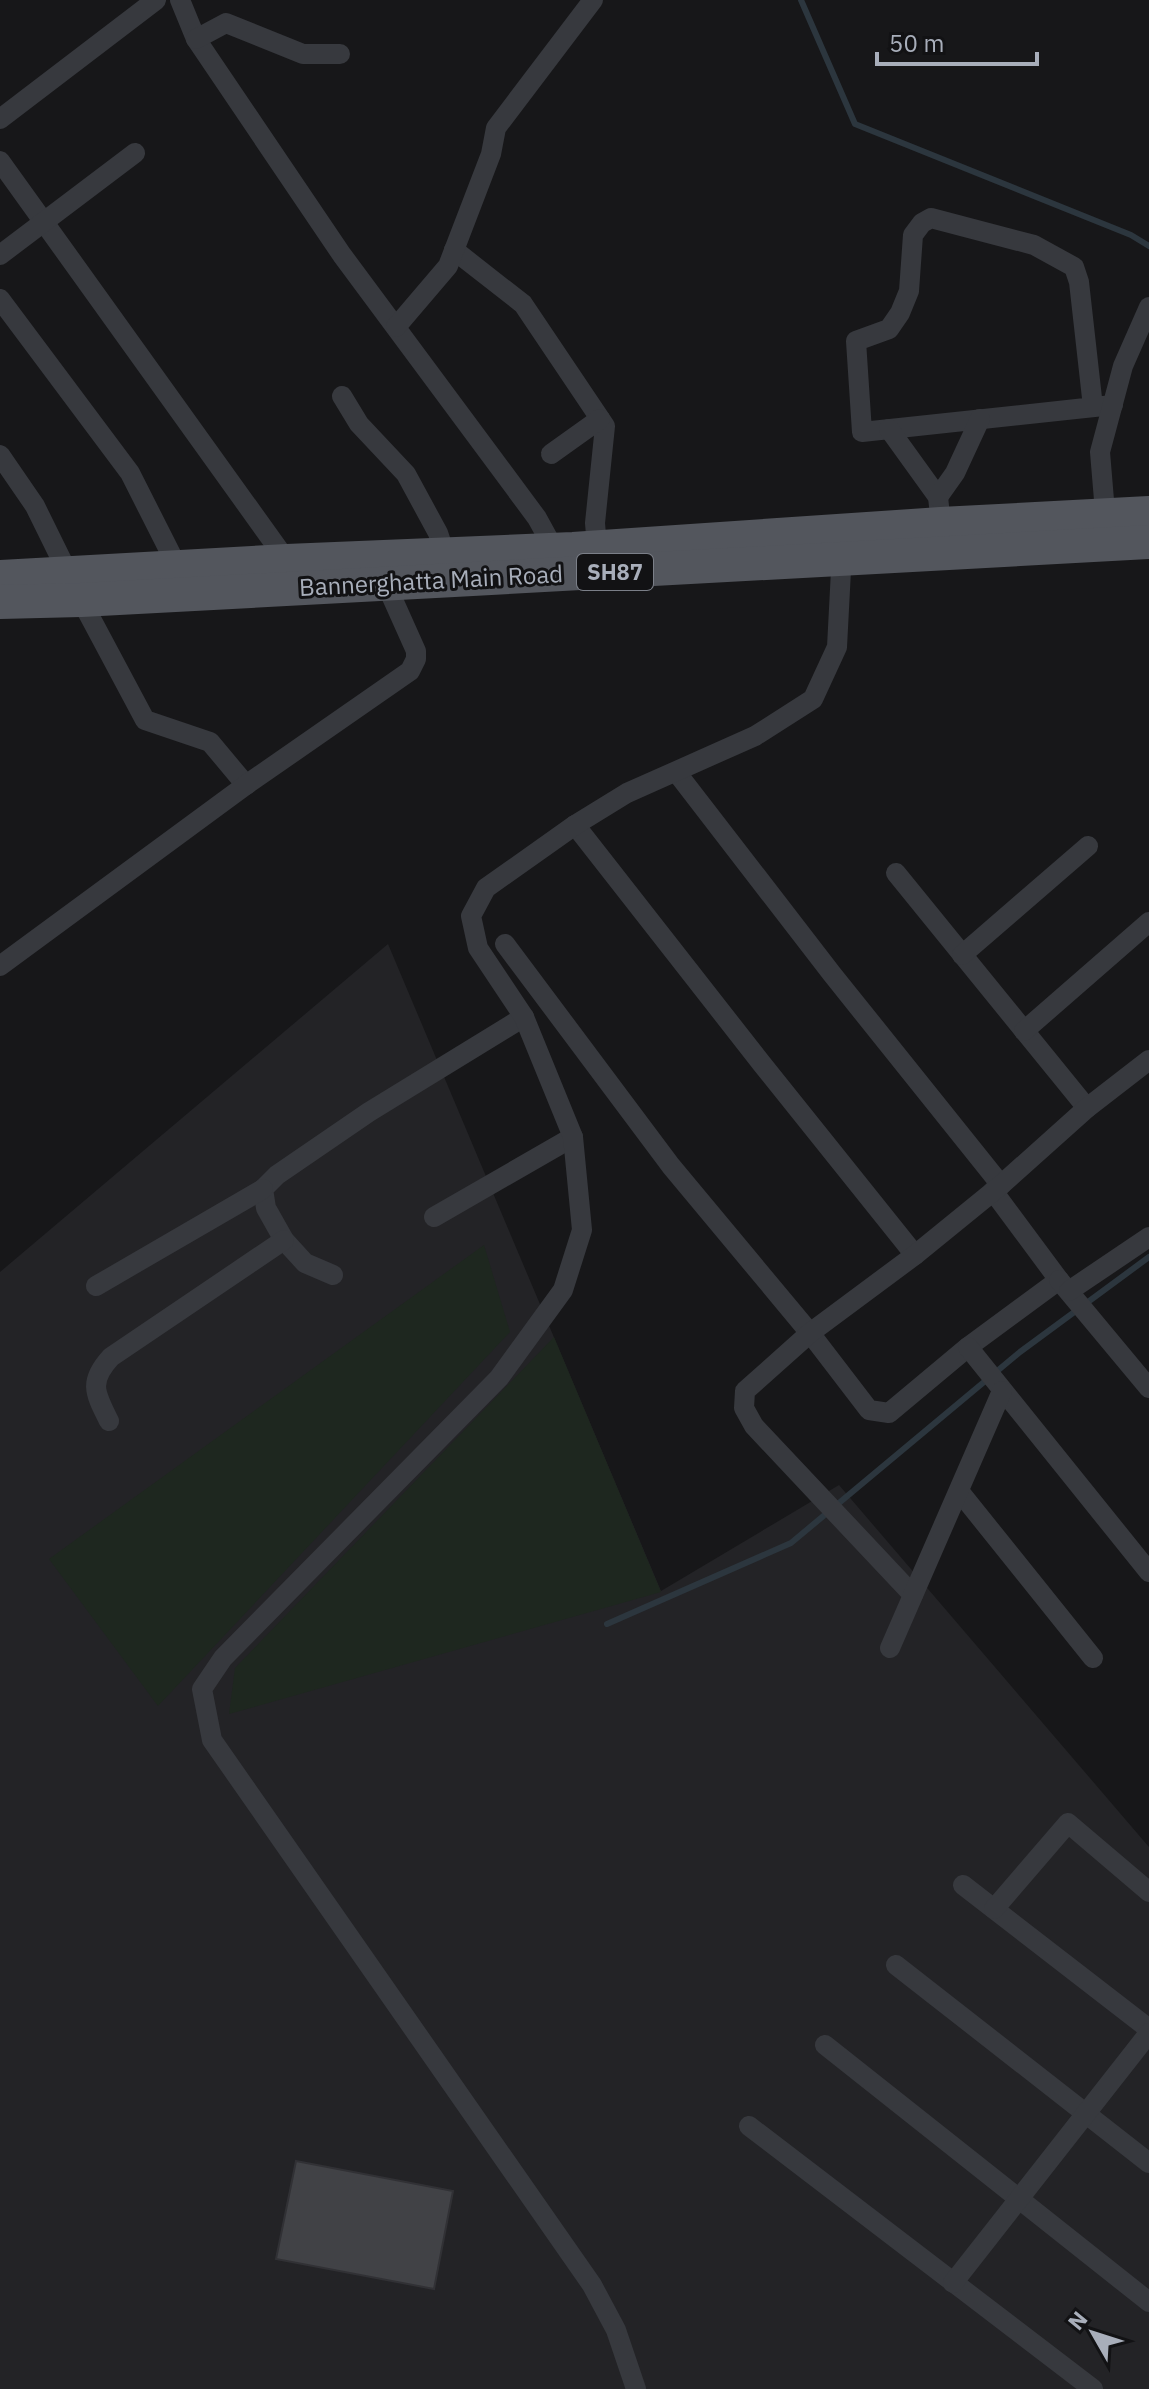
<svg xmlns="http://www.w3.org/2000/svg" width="1149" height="2389" font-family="'IBM Plex Sans',sans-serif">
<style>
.built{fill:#232326}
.green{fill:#1e271f}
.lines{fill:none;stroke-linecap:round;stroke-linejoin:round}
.stream{stroke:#2c363e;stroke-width:6}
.building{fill:#414246;stroke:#313135;stroke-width:2}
.street{stroke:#37393e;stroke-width:20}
.primary{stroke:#53565d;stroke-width:34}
.labels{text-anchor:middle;stroke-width:6;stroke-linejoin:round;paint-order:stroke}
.shield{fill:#121214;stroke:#7b7f88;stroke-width:2}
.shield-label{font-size:22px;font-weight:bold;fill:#a8aeba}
.street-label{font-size:24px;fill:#a8aeba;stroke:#121214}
</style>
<rect width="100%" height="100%" fill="#171719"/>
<path class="built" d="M388 944 661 1591 839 1485 1149 1847V2389H0V1272Z"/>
<g class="green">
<path d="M484 1245 510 1332 158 1706 49 1559Z"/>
<path d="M554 1337 661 1592 229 1714 235 1668Z"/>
</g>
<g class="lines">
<g class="stream">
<path d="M801 0 855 124 1131 235 1149 246"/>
<path d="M607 1624 791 1543 1020 1352 1149 1257"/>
</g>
</g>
<path class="building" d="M296 2161 453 2191 434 2289 276 2259Z"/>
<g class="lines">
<g class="street">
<path d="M180 0 196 39 342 255 537 518 554 549V559"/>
<path d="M196 39 226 23 303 54H340"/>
<path d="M0 119 156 0"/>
<path d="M0 161 287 561"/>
<path d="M454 250 523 304 605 426 595 523 597 547"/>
<path d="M0 255 135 153"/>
<path d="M0 299 130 473 178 568"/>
<path d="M396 327 448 266 491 154 496 128 593 0"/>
<path d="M342 396 359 424 406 474 438 533 445 554"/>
<path d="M1093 407 1079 282 1074 267 1034 245 931 218 922 223 913 235 909 291 900 313 889 329 856 341 862 432 1113 405"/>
<path d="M889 429 938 497 941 524"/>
<path d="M551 454 600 419"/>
<path d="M0 455 35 506 68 573"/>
<path d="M938 497 955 473 980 419"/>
<path d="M1106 524 1100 452 1123 366 1149 307"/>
<path d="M81 600 145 720 210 742 246 785"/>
<path d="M677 773 832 974 1001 1185"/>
<path d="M575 825 762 1064 915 1255"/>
<path d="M896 873 1087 1108"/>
<path d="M505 944 671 1166 810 1333 869 1410 889 1413 968 1347 1059 1280 993 1191"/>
<path d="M962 955 1088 846"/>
<path d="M0 966 246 785 410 671 416 659V651L386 584"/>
<path d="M1024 1031 1149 922"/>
<path d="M434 1217 573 1137"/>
<path d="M333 1275 305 1263 284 1240 266 1208 263 1189 277 1175 369 1112 524 1017"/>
<path d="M1059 1280 1149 1388"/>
<path d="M96 1286 263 1189"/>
<path d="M1069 1291 1149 1237"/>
<path d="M968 1347 1149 1572"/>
<path d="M109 1421C95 1393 88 1382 111 1357L284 1240"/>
<path d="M959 1491 1093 1658"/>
<path d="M913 1595 754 1426 744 1408 745 1391 810 1333 915 1255 1001 1185 1087 1108 1149 1060"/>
<path d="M890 1648 1002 1391"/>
<path d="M963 1885 1149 2029"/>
<path d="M994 1909 1068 1823 1149 1892"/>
<path d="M896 1965 1149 2163"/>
<path d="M825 2045 1149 2302"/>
<path d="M749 2126 1093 2389"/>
<path d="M953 2283 1149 2033"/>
<path d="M636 2389 616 2330 592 2285 212 1740 202 1689 223 1658 499 1378 563 1290 582 1230 573 1137 524 1017 478 948 471 916 486 888 575 825 627 793 755 736 813 699 837 647 842 551"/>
</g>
<g class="primary">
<path d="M0 577 287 561 573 549 941 524 1149 513"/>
<path d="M0 602 81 600 454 580 1149 542"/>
</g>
</g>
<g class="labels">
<rect class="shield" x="577" y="554" width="76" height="36" rx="6"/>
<g class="shield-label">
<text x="615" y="580">SH87</text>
</g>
<g class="street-label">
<text transform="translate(431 581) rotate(-3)" y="8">Bannerghatta Main Road</text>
</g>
</g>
<g transform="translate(1093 2333) rotate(309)" stroke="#121214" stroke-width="6" paint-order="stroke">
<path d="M0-6L14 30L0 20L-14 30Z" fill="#a8aeba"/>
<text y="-12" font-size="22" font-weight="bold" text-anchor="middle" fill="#a8aeba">N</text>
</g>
<path d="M877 52v12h160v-12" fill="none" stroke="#a8aeba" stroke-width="4"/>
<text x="889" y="52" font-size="24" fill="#a8aeba" stroke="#121214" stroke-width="6" paint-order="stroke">50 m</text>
</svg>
